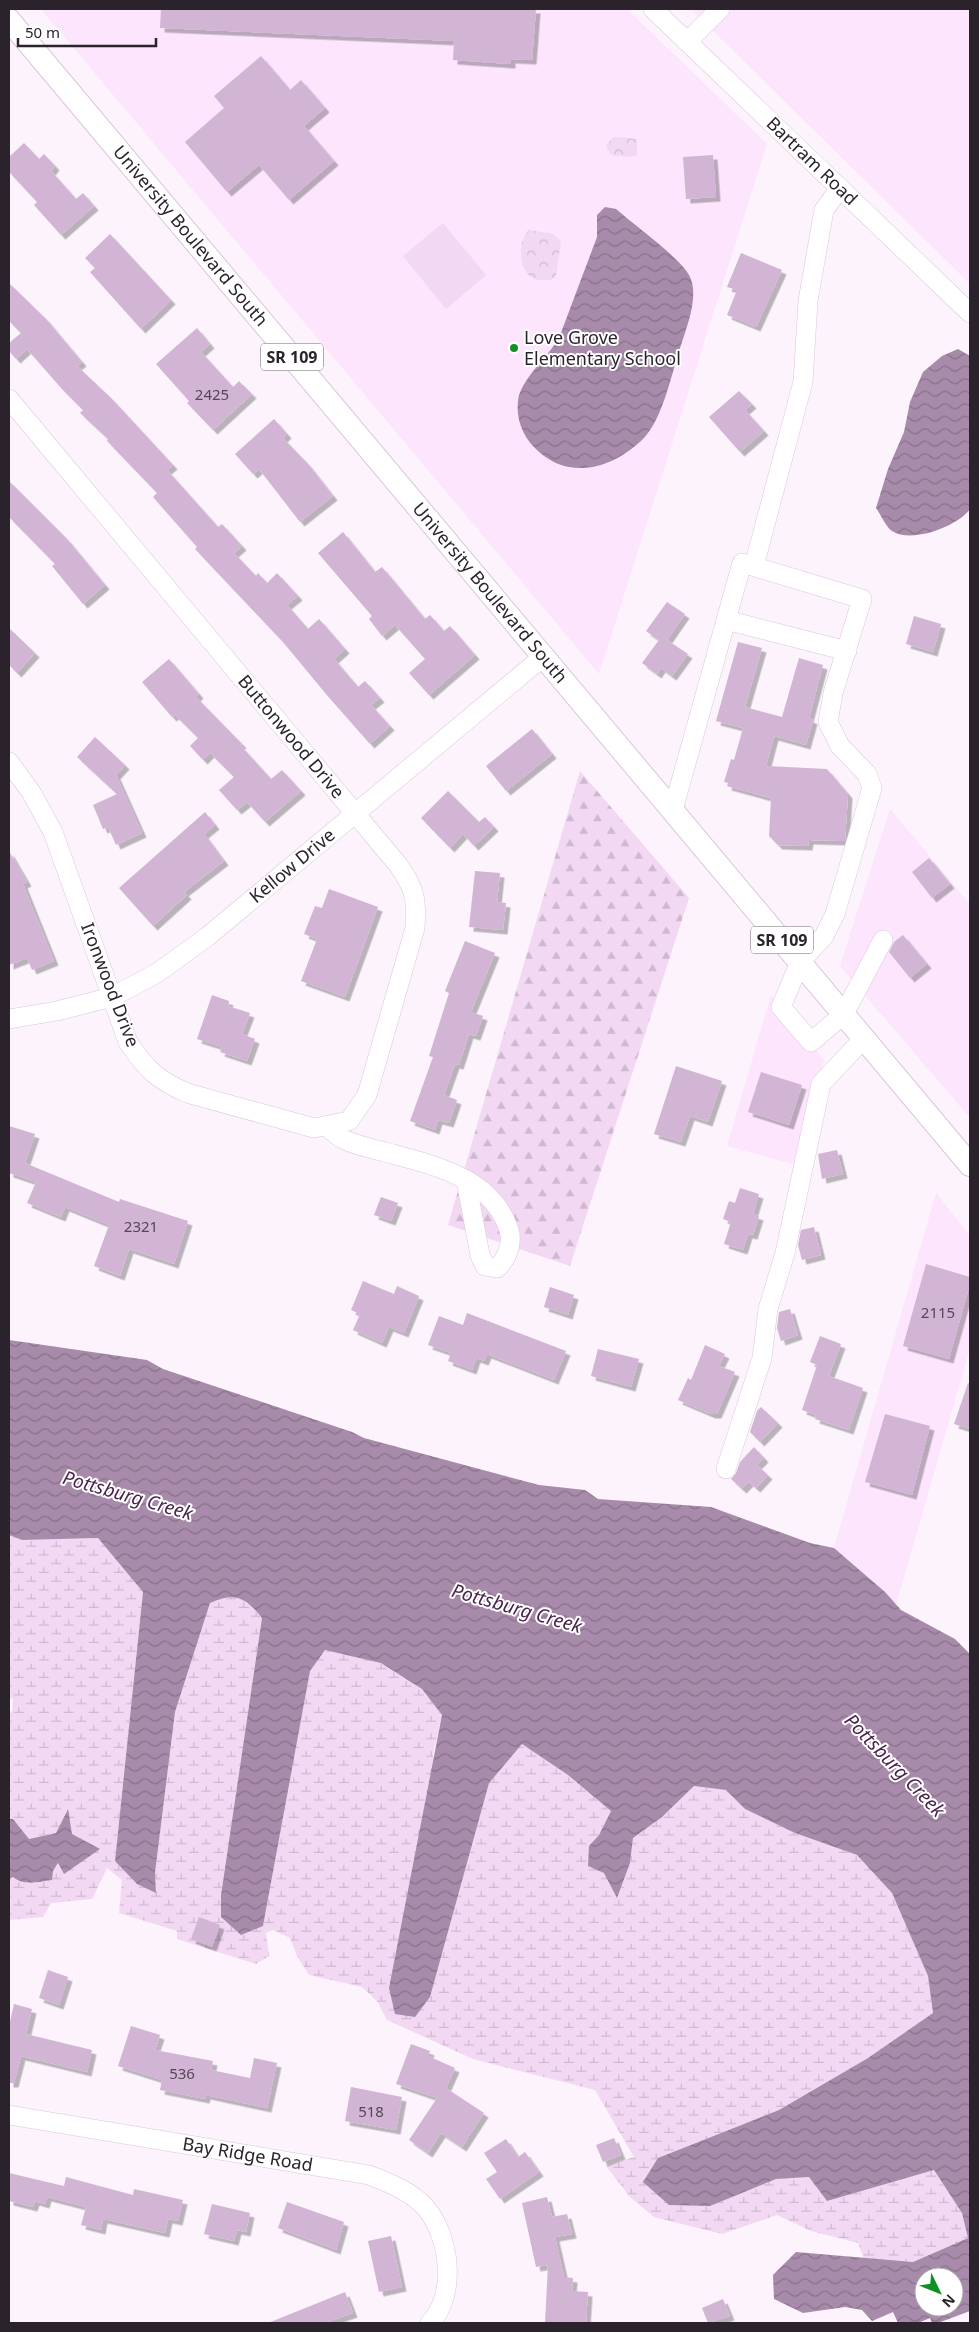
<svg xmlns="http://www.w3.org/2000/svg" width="979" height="2332" font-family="'Noto Sans',sans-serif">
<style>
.built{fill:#fce5fd}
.forest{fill:url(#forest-firs)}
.wetland{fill:url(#wetland-marsh)}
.park{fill:url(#park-crowns)}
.pitch{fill:#f2d8f3}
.water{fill:url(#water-waves);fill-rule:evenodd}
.building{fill:#d2b4d4;filter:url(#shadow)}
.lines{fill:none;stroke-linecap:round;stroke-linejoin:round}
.minor-casing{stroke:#dbc5dc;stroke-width:20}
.major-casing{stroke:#dbc5dc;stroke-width:24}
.minor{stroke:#fff;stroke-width:19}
.major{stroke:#fff;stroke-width:22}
.poi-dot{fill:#0e9224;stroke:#fff;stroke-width:2}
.labels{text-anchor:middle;stroke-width:4;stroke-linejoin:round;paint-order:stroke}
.number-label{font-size:15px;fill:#554756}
.shield{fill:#fff;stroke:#6b656b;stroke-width:1}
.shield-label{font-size:16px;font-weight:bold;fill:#2b232c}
.street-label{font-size:18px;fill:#2b232c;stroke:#fff}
.poi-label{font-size:18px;fill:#2b232c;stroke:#fff;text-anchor:start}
.water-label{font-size:19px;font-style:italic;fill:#49234c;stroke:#fff}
</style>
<defs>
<pattern id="forest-firs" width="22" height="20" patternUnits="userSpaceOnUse" patternTransform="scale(1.25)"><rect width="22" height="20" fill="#f2d8f3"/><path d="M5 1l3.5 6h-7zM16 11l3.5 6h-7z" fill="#d0b9d0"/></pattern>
<pattern id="wetland-marsh" width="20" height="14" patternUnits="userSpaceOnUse" patternTransform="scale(1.25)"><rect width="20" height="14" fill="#f2d8f3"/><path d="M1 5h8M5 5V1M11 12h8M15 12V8" fill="none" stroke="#d0b9d0"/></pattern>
<pattern id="park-crowns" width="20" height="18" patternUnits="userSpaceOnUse" patternTransform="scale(1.25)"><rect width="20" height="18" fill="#f2d8f3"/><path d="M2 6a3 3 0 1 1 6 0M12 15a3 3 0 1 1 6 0" fill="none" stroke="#d0b9d0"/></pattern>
<pattern id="water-waves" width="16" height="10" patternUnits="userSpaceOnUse" patternTransform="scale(1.25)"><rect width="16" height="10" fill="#a88baa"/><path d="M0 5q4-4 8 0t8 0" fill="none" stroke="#89718b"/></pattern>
<filter id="shadow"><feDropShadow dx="4.5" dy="4.5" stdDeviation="0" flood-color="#0004"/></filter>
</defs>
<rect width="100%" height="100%" fill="#fcf3fc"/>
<g class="built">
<path d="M41 9H627L767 144 599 674Z"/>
<path d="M691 9H970V284Z"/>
<path d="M890 809 970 904V1118L840 966Z"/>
<path d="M771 995 824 1060 793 1164 727 1146Z"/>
<path d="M936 1193 970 1236V1348L896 1605 834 1548Z"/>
</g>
<path class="forest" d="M580 771 689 898 570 1266 448 1225Z"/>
<path class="wetland" d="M9 1535 22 1540 98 1538 143 1592 115 1861 156 1892 155 1873 175 1712 210 1603C236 1592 244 1597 262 1618L221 1895V1917L263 1926 310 1670 325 1650 381 1662 422 1689 442 1715 433 1755 430 1997 489 1782 522 1743 568 1775 611 1811 599 1835 589 1846 630 1863 633 1838 662 1817 694 1786 726 1790 745 1809 795 1833 857 1855 892 1893 928 1976 933 2013 868 2058 779 2110 658 2158 710 2206 776 2179 809 2177 827 2201 934 2170 962 2213 968 2238 913 2262 864 2259 858 2243 811 2231 777 2215 722 2234 654 2217 630 2197 606 2166 634 2157 595 2090 473 2059 387 2020 377 2001 362 1987 309 1975 297 1956 290 1938 273 1930 266 1933 269 1956 256 1964 177 1939V1931L119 1913 122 1880 107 1868 92 1899 51 1903 43 1917 9 1920V1879L13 1877C24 1886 38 1882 51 1880L53 1871 59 1863 64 1874 72 1834 67 1810 56 1833 28 1839 13 1819H9V1711L12 1712 13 1699 9 1697Z"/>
<g class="park">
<path d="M617 137 637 139V155L630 157 611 155 606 146 612 138Z"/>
<path d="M529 230 553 234 561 241 556 276 551 280C546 280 540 281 535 279 518 273 517 241 529 230Z"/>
</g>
<path class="pitch" d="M443 223 486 275 446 309 403 256Z"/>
<g class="water">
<path d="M605 207 616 209C633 224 679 257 689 275 700 294 687 326 681 345 672 372 663 419 643 439 611 470 566 482 533 446 522 434 516 418 518 401 520 380 548 357 559 338L597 237V215Z"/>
<path d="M958 349 970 356V509C958 526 912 544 892 531 886 527 881 515 876 508L888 469 904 432 910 402 923 372 942 356Z"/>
<path d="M9 1340 147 1360 163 1369 352 1432 364 1438 539 1485 585 1490 598 1499 711 1507 810 1543 834 1548 885 1592 901 1610 955 1639 970 1654V2311L938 2323H932L930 2318 918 2323H898L893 2312 872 2321 862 2310 845 2307 803 2313 774 2299 773 2275 796 2252 913 2262 968 2238 962 2213 934 2170 827 2201 809 2177 776 2179 710 2206 669 2205 643 2182 658 2158 779 2110 868 2058 933 2013 928 1976 892 1893 857 1855 795 1833 745 1809 726 1790 694 1786 662 1817 633 1838 630 1863 617 1898 604 1873 588 1866 589 1846 599 1835 611 1811 568 1775 522 1744 489 1783 430 1997 415 2017 395 2014 389 1988 442 1715 422 1689 381 1663 325 1650 310 1671 263 1926 241 1935 221 1917V1895L262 1618C245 1597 235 1592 210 1603L175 1712 155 1873 156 1893 137 1884 115 1861 143 1592 98 1538 22 1540 9 1535ZM924 2277H954V2307H924Z"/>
<path d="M68 1809 72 1834 100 1849 64 1874 58 1863 53 1871 52 1880C38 1882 24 1886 13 1877L9 1879V1819H13L29 1839 56 1833Z"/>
</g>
<g class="building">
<path d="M161 9H536L532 60 511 59V64L453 60 454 41 160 28Z"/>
<path d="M261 56 290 90 301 80 325 108 304 126 334 161 289 200 259 165 227 192 185 142 224 108 214 96Z"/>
<path d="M24 143 39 159 44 154 55 166 51 171 76 199 83 193 94 206 61 235 34 205 37 202 9 172V157Z"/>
<path d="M713 155 716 197 686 199 683 157Z"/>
<path d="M110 234 171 300 141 329 90 272 95 268 85 258Z"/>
<path d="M741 253 782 270 756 327 727 315 737 290 727 287Z"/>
<path d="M9 283 46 319 82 362 77 366 111 398 173 465 167 470 218 527 222 524 242 546 234 553 256 576 258 573 267 583 277 573 298 596 287 605 308 629 319 619 345 649 334 659 358 687 365 681 380 698 371 705 390 726 370 744 326 694 283 642 195 549 197 547 153 497 157 493 107 441 108 439 80 413 83 410 62 389 27 349 16 359 9 351V343L21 333 9 321Z"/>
<path d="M197 328 210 344 201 352 233 387 239 381 252 394 213 430 187 403 189 401 156 364Z"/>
<path d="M739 391 752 404 745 410 764 431 740 452 709 417Z"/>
<path d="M274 419 287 434 283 438 308 464 333 496 300 522 259 469 253 474 235 454Z"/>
<path d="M9 481 67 539 105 585 83 604 52 566 55 564 9 517Z"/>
<path d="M343 532 375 572 382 567 425 619 430 615 444 631 450 626 475 655 429 695 409 673 425 659 395 625 382 636 369 619 372 616 318 553Z"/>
<path d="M667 602 685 614 667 640 688 654 672 676 661 668 657 674 642 663 659 640 646 631Z"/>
<path d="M914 616 941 624 933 652 906 644Z"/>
<path d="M9 628 35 653 17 673 9 665Z"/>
<path d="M738 642 762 648 745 707 782 717 799 658 823 665 809 718 813 720 806 745 774 736 766 766 827 769 848 794 845 841 809 840 808 846 778 845 769 836 771 798 727 786 728 783 724 782 731 759 734 760 743 728 716 721Z"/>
<path d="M169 659 199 694 196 697 242 744 240 745 271 779 282 770 301 791 265 822 247 802 237 810 219 790 234 777 210 753 203 760 190 746 198 738 175 715 172 717 142 682Z"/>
<path d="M532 729 552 754 506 791 486 766Z"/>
<path d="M95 737 125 765 116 775 142 833 116 845 108 827 103 829 93 805 117 794 77 757Z"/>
<path d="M448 791 479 822 485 817 494 827 474 846 463 834 450 848 421 818Z"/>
<path d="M205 812 215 825 204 834 224 861 184 892 187 895 153 926 119 888Z"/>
<path d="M9 851 27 882 23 884 54 961 32 970 27 958 9 965Z"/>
<path d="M929 858 950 884 932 898 912 872Z"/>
<path d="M475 871 500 873 497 902 506 903 503 930 469 927Z"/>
<path d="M329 889 378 907 345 997 301 981 317 939 304 934 315 906 322 908Z"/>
<path d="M903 935 927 964 910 978 889 952 894 942Z"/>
<path d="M465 941 495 953 471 1012 483 1016 476 1036 469 1034 459 1065 455 1064 444 1095 457 1100 449 1123 438 1120 435 1130 410 1121 433 1057 429 1056 449 993 445 991Z"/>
<path d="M212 995 229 1001 228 1006 250 1013 242 1034 255 1039 247 1061 220 1052 222 1047 197 1039Z"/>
<path d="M676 1066 722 1081 708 1122 690 1116 681 1142 654 1134Z"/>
<path d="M761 1072 802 1085 789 1125 748 1112Z"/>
<path d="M9 1126 35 1134 25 1163 119 1202 120 1199 188 1221 174 1264 129 1249 120 1276 94 1266 109 1225 65 1207 61 1217 27 1203 36 1182 9 1173Z"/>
<path d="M837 1150 843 1174 822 1179 818 1154Z"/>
<path d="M740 1188 759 1194 753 1214 759 1216 753 1235 748 1234 743 1250 724 1244 731 1222 723 1219 729 1201 735 1203Z"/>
<path d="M381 1197 398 1203 391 1221 374 1215Z"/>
<path d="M814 1227 821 1255 802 1260 798 1245 801 1230Z"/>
<path d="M926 1264 970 1277V1284L949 1359 903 1346Z"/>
<path d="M363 1281 394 1294 397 1286 419 1296 404 1333 389 1327 382 1343 353 1330 360 1314 351 1310Z"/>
<path d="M550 1287 574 1295 568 1315 544 1307Z"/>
<path d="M790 1309 798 1335 781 1341 777 1328 779 1312Z"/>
<path d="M467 1313 566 1351 554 1380 487 1354 484 1361 476 1358 472 1370 448 1361 451 1353 428 1345 439 1316 463 1325Z"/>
<path d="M820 1336 841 1344 829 1376 863 1388 849 1430 815 1419 816 1415 802 1410 817 1365 810 1362Z"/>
<path d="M705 1345 725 1354 719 1366 735 1372 717 1414H711L678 1400 688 1378 691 1380Z"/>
<path d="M598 1349 639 1359 631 1387 591 1376Z"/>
<path d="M968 1383 970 1384V1429L954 1424Z"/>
<path d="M761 1407 778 1423 760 1442 750 1432 757 1411Z"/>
<path d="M885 1414 930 1426 912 1495 865 1482Z"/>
<path d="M754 1447 764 1458 757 1465 768 1475 756 1488 749 1482 742 1489 731 1479 736 1473 740 1462Z"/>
<path d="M199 1917 220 1925 212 1947 191 1939Z"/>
<path d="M48 1970 68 1977 59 2005 39 1998Z"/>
<path d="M14 2004 32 2009 26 2034 92 2050 87 2072 21 2056 14 2083H9V2026Z"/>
<path d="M131 2026 160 2035 155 2050 213 2061 211 2070 250 2078 254 2058 277 2063 267 2108 206 2095 205 2099 160 2090 162 2080 118 2066Z"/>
<path d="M411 2044 430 2051 428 2056 455 2068 446 2088 484 2113 462 2147 441 2133 428 2153 409 2140 437 2098 396 2084Z"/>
<path d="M351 2087 402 2097 396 2130 345 2121Z"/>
<path d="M614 2138 621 2155 603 2162 596 2145Z"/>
<path d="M506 2139 518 2157 525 2152 539 2172 500 2199 486 2179 497 2172 484 2153Z"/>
<path d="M9 2173 64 2186 66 2177 133 2195 134 2189 183 2200 178 2221 168 2219 165 2233 103 2219 101 2230 81 2225 86 2207 47 2197 45 2204 35 2201 33 2207 9 2201Z"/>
<path d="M547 2197 552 2217 567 2214 572 2234 555 2237 564 2277 573 2278 572 2291 588 2292 586 2323H545L548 2265 536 2267 522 2203Z"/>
<path d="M287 2202 344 2222 336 2250 278 2228Z"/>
<path d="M212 2204 250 2213 246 2232 237 2230 234 2241 204 2234Z"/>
<path d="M391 2236 402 2287 379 2292 368 2241Z"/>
<path d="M345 2292 353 2313 325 2323H268Z"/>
<path d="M723 2299 730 2316 708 2323 702 2308Z"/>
</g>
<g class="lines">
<g class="minor-casing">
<g id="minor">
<path id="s1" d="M653 9 970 313"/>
<path d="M687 42 720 9"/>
<path id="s2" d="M9 399 399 866C415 889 417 900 415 928L367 1095 349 1121 314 1128 187 1093C156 1079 147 1070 128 1042L53 832 31 792 9 762"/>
<path d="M754 566 803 382 808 301 824 210 840 188"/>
<path d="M726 620 847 651"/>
<path d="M673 810 742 563 862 599 833 693 828 722 840 746 867 774 872 788 835 914 824 936 800 962 781 1007 811 1042 844 1014 883 940"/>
<path id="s3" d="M9 1019 57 1011 112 997 157 973 207 937 544 656"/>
<path d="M326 1126C331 1130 335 1134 341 1138 353 1145 371 1148 385 1152 433 1165 492 1177 509 1230 513 1243 507 1259 497 1268L485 1266 480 1255 466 1181"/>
<path d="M726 1469 762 1358 768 1309 785 1253 821 1084 864 1038"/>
<path id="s4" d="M9 2115 369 2175C389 2183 411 2191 426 2208 450 2237 457 2294 430 2323"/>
</g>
</g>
<g class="major-casing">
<g id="major">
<path id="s5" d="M9 20 970 1165"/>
</g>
</g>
<use href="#minor" class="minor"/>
<use href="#major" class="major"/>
</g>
<circle class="poi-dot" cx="514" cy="348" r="5"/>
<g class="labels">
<g class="number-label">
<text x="212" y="400">2425</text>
<text x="141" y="1232">2321</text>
<text x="938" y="1318">2115</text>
<text x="182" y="2079">536</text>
<text x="371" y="2117">518</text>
</g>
<g class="shield">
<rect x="261" y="343.5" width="62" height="27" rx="4"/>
<rect x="751" y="926.5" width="62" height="27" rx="4"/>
</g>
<g class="shield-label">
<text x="292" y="363">SR 109</text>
<text x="782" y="946">SR 109</text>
</g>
<g class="street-label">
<text dy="6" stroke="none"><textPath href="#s1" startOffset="220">Bartram Road</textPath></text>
<text dy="6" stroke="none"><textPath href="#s5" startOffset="282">University Boulevard South</textPath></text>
<text dy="6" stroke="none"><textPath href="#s5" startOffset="748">University Boulevard South</textPath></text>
<text dy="6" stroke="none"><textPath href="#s2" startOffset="440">Buttonwood Drive</textPath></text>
<text dy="6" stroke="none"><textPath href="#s3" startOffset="329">Kellow Drive</textPath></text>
<text transform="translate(110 985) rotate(69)" y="6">Ironwood Drive</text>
<text dy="6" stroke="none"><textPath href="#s4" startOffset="242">Bay Ridge Road</textPath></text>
</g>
<g class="poi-label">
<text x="524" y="344">Love Grove<tspan x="524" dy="21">Elementary School</tspan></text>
</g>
<g class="water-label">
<text transform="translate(128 1495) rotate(16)" y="7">Pottsburg Creek</text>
<text transform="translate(517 1608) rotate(16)" y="7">Pottsburg Creek</text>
<text transform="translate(895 1765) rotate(46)" y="7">Pottsburg Creek</text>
</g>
</g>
<rect width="979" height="2332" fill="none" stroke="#2b232c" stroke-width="20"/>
<g transform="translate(939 2292) rotate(133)"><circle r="24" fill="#ffffff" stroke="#aaa7ab"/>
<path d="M0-4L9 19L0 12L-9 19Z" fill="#0e9224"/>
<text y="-8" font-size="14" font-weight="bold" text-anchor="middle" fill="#2b232c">N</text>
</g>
<path d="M18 38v8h138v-8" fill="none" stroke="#2b232c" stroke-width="2.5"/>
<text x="25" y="38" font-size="15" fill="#2b232c" stroke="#ffffff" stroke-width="4" paint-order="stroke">50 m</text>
</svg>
